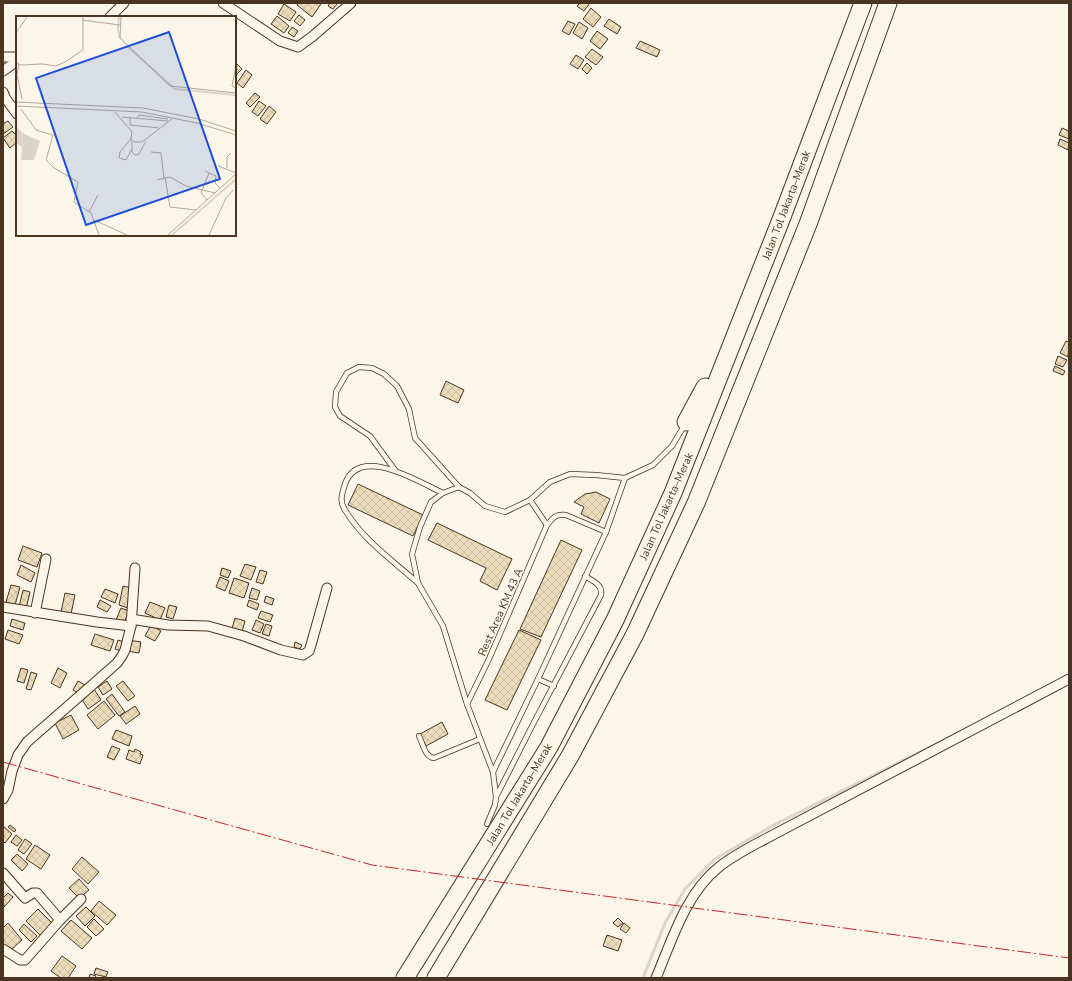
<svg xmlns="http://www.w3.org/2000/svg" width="1072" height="981" font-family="'Nunito Sans',sans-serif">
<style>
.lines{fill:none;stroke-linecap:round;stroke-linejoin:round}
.stream{stroke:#dcd4c6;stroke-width:3}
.building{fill:url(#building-cross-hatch);stroke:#4a3520}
.lane-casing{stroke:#4a3520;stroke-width:6}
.street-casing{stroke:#4a3520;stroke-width:11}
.highway-casing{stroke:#4a3520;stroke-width:19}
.lane{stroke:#fbf6e9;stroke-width:4.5}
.street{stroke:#fbf6e9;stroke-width:9}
.highway{stroke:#fbf6e9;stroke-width:17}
.power{stroke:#c62828;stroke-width:1;stroke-dasharray:14 3 2 3;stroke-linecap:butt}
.labels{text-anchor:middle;stroke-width:3;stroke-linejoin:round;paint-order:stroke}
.street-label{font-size:11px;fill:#4a3520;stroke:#fbf6e9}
.inset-river{fill:none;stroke:#dcd4c6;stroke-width:2}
.inset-road{fill:none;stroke:#b4a999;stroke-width:1}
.view{fill:#1d4ed8;fill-opacity:0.15;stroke:#1d4ed8;stroke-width:2}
.inset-edge{fill:none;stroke:#4a3520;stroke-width:2}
</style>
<defs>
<pattern id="building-cross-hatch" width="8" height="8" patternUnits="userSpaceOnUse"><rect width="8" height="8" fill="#ecdcbc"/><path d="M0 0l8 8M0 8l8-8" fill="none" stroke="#ccbda1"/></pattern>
</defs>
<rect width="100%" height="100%" fill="#fbf6e9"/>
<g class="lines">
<path class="stream" d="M643 978 665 923 685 889 715 859 772 826 950 737"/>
</g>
<g class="building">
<path d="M298 3H320L321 4 312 17 297 5Z"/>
<path d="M330 3H336L337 4 333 9 328 6Z"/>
<path d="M580 3H590L584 11 577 6Z"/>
<path d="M284 4 296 12 290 21 278 14Z"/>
<path d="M591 8 601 17 593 27 583 19Z"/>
<path d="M299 15 305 20 300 26 294 21Z"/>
<path d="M277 16 289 26 284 33 271 24Z"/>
<path d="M609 19 621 27 617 34 604 26Z"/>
<path d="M568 21 575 24 569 35 562 31Z"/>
<path d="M579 22 588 28 582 39 573 33Z"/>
<path d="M292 27 298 31 294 37 288 33Z"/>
<path d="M597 31 608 39 600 49 590 41Z"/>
<path d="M640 41 660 50 657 57 636 48Z"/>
<path d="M592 49 603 57 596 65 585 57Z"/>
<path d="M576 55 584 60 578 69 570 64Z"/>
<path d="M235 62 242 69 235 76Z"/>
<path d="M587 63 592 68 587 74 582 69Z"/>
<path d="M246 70 252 75 243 88 237 83Z"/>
<path d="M255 93 260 97 250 107 246 103Z"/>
<path d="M259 101 266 106 258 116 252 112Z"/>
<path d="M269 106 276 112 267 124 260 119Z"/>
<path d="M8 121 13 127 3 134V124Z"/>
<path d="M1062 128 1069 131V139L1059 135Z"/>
<path d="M12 131 17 136V142L10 148 3 138Z"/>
<path d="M1060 139 1069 143 1068 150 1058 145Z"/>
<path d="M1066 341 1069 342 1068 357 1060 353Z"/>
<path d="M1058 356 1067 360 1063 367 1055 364Z"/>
<path d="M1055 366 1065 371 1063 375 1053 371Z"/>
<path d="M446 381 464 390 458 403 440 395Z"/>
<path d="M358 484 423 515 413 536 348 505Z"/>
<path d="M596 492 610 499 599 523 581 514 584 507 574 502 585 494Z"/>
<path d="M437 523 512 559 497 590 480 581 486 568 428 540Z"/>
<path d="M561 540 582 550 541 637 520 629Z"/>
<path d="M23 546 42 553 37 567 18 560Z"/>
<path d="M245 564 256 567 251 580 240 576Z"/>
<path d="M21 565 35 573 31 582 17 575Z"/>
<path d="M222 568 231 571 228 578 220 575Z"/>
<path d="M260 570 267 572 263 584 256 582Z"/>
<path d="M220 577 229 581 225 591 216 587Z"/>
<path d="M234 578 249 583 244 598 229 593Z"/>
<path d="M11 585 20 587 15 605 6 602Z"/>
<path d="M123 586 132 588 128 608 119 605Z"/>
<path d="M252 588 260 591 257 600 249 598Z"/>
<path d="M105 589 118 594 115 603 101 597Z"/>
<path d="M23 590 30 592 26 609 19 607Z"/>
<path d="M65 593 75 595 71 614 61 612Z"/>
<path d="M266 596 274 599 272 605 264 602Z"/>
<path d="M100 600 111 606 107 612 97 607Z"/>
<path d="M249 600 259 604 257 610 247 606Z"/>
<path d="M150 602 165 608 160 620 145 613Z"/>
<path d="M169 605 177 607 173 619 166 617Z"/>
<path d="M121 608 129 611 124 623 116 620Z"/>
<path d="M261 611 273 615 270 622 258 618Z"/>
<path d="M235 618 245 621 242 632 232 629Z"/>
<path d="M12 619 25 623 23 630 10 626Z"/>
<path d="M256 620 264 624 260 633 252 630Z"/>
<path d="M266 624 272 626 269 636 262 634Z"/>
<path d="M151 625 161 631 155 641 145 636Z"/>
<path d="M8 630 23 635 19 644 5 639Z"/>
<path d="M519 630 541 640 507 710 485 700Z"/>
<path d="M95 634 114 640 110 651 91 645Z"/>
<path d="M118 640 124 642 121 651 115 649Z"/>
<path d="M128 640 141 642 139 653 127 651Z"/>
<path d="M295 642 302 645 300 649 294 647Z"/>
<path d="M21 668 28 670 24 683 17 681Z"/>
<path d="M58 668 67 673 60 688 51 683Z"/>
<path d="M31 672 37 674 31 690 26 689Z"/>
<path d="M78 681 85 685 80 694 73 690Z"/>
<path d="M107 681 112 689 103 695 98 687Z"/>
<path d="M123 681 135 696 128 701 116 686Z"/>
<path d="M94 689 101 700 88 709 81 698Z"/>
<path d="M112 694 125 712 119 716 106 699Z"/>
<path d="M104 701 115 715 98 729 87 715Z"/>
<path d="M135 706 140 714 126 724 120 716Z"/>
<path d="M71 715 79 730 63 739 55 723Z"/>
<path d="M442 722 448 734 426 746 420 734Z"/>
<path d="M116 730 132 736 129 746 112 739Z"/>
<path d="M112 746 120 749 114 760 107 757Z"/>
<path d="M135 749 141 752 140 754 143 755 140 764 126 759 129 750 134 752Z"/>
<path d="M10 825 16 830 14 832 8 827Z"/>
<path d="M3 826 12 834 5 843 3 841Z"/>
<path d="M16 835 22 840 17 846 11 842Z"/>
<path d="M25 839 32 844 24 854 18 850Z"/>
<path d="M35 845 50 855 41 869 26 859Z"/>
<path d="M17 854 28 864 22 871 11 860Z"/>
<path d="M82 857 99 872 88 884 72 869Z"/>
<path d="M79 879 89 890 79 898 69 888Z"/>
<path d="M8 893 13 897 4 907 3 898Z"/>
<path d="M99 901 116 915 107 925 91 911Z"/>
<path d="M86 907 95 916 85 926 76 916Z"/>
<path d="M38 909 52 923 40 935 26 921Z"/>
<path d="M618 918 623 923 618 927 613 923Z"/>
<path d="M94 919 104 929 96 936 87 927Z"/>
<path d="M71 920 92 938 82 949 61 931Z"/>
<path d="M8 923 22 940 10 951 3 943V928Z"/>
<path d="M624 923 630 928 626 933 620 929Z"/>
<path d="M24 924 37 936 31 942 19 930Z"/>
<path d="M607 935 622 940 618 951 603 946Z"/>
<path d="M62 956 76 966 68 978H61L51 971Z"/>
<path d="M96 968 108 972 106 977 94 974Z"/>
<path d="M90 974 96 976 95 978H89Z"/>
</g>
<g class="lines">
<g class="lane-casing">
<g id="lane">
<path d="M395 470 370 436 340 416 335 407 336 392 347 373 359 367 372 368 384 374 397 386 409 409 415 438 459 487"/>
<path d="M530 500 547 525"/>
<path d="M418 583C392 560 363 540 345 510 339 501 342 494 345 484 359 444 419 482 443 493"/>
<path d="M538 679 554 686"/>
<path d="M467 704 489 659 547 525C554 517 555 514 566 515L606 532"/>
<path d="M419 736C423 744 425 757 434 758L480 739"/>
<path d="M493 772 538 679 606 532 625 478"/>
<path d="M496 797 531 728 601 595C603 585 593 581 585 576"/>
<path d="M487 824 495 805 496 797 493 772 467 704 443 626 418 583 412 554 420 527 431 502 443 493 459 487 470 493 485 506 505 512 530 500 550 482 570 474 596 475 625 478 653 465 672 446 684 426"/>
</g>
</g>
<g class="street-casing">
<g id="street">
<path d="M223 3 280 41 298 47 313 36 351 3"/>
<path d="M110 17 124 3"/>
<path d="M3 57H17"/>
<path d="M3 71 17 61"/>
<path d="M3 92 6 99 17 114"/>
<path d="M3 607 97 622 131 626"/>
<path d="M35 613 46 559"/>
<path d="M131 619 168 625 208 626 244 636 281 650 303 655 309 651 311 645 327 588"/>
<path d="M3 799 8 790 12 771 18 755 27 742 99 679 117 663 122 656 125 650 131 626 135 568"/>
<path d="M3 873 25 898 33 893H37L60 920"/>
<path d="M3 949 20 960H25L60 920 81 899"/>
<path d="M656 978C672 940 686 893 719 867 734 855 752 846 769 837L1069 679"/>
</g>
</g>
<g class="highway-casing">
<g id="highway">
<path d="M686 422 705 387"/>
<path d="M405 978 549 747 615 620 673 493 782 217 863 3"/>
<path d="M436 978 570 756 635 634 696 503 808 224 888 3"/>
</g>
</g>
<use href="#lane" class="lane"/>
<use href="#street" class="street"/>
<use href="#highway" class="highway"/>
<path class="power" d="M3 762 372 865 1069 958"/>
</g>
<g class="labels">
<g class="street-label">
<text transform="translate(786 205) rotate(-69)" y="4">Jalan Tol Jakarta–Merak</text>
<text transform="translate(666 506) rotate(-66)" y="4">Jalan Tol Jakarta–Merak</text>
<text transform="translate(500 612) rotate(-66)" y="4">Rest Area KM 43 A</text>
<text transform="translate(519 794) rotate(-59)" y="4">Jalan Tol Jakarta–Merak</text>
</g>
</g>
<g transform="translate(16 16)">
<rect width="220" height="220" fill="#fbf6e9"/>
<path d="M0 110 8 118 24 125 18 144H5L6 131 0 127Z" fill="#dcd4c6"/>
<path class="inset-river" d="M103 1 102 14 104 23M111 30 159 73 220 79M156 219 220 163"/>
<path class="inset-road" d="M105 1 104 22 154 70 220 77M66 4 104 9M0 17 11 1M0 22V41M0 41 1 47 5 49 26 48 40 50 49 46 67 34V1M3 48 1 59 6 83M220 51 216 70 220 72M0 86 127 92 183 103 220 115M0 90 126 96 181 107 220 119M5 93 20 114 37 119 30 144 38 152 62 166 58 186 75 197 83 219M99 96 116 116 115 123 118 126H126L156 103M106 101 152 105M114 101V109L143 112M121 102 123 99 152 103M115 123 104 136 103 142 110 144 116 133M116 125V136L119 139 123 138 130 125M135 136 145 137 148 162M202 150 220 157M211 152V141L215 137M189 155 200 160 199 167 204 172M149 161 154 191 180 194M141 164 154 161 170 170 199 177M191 184 185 177 193 157M73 196 82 179M78 204 111 219M152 219 220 158M193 219 210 182 217 174"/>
<path class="view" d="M153 16 204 163 70 209 20 62Z"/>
<rect width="220" height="220" class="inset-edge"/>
</g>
<rect width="1072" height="981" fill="none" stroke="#4a3520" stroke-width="8"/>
</svg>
